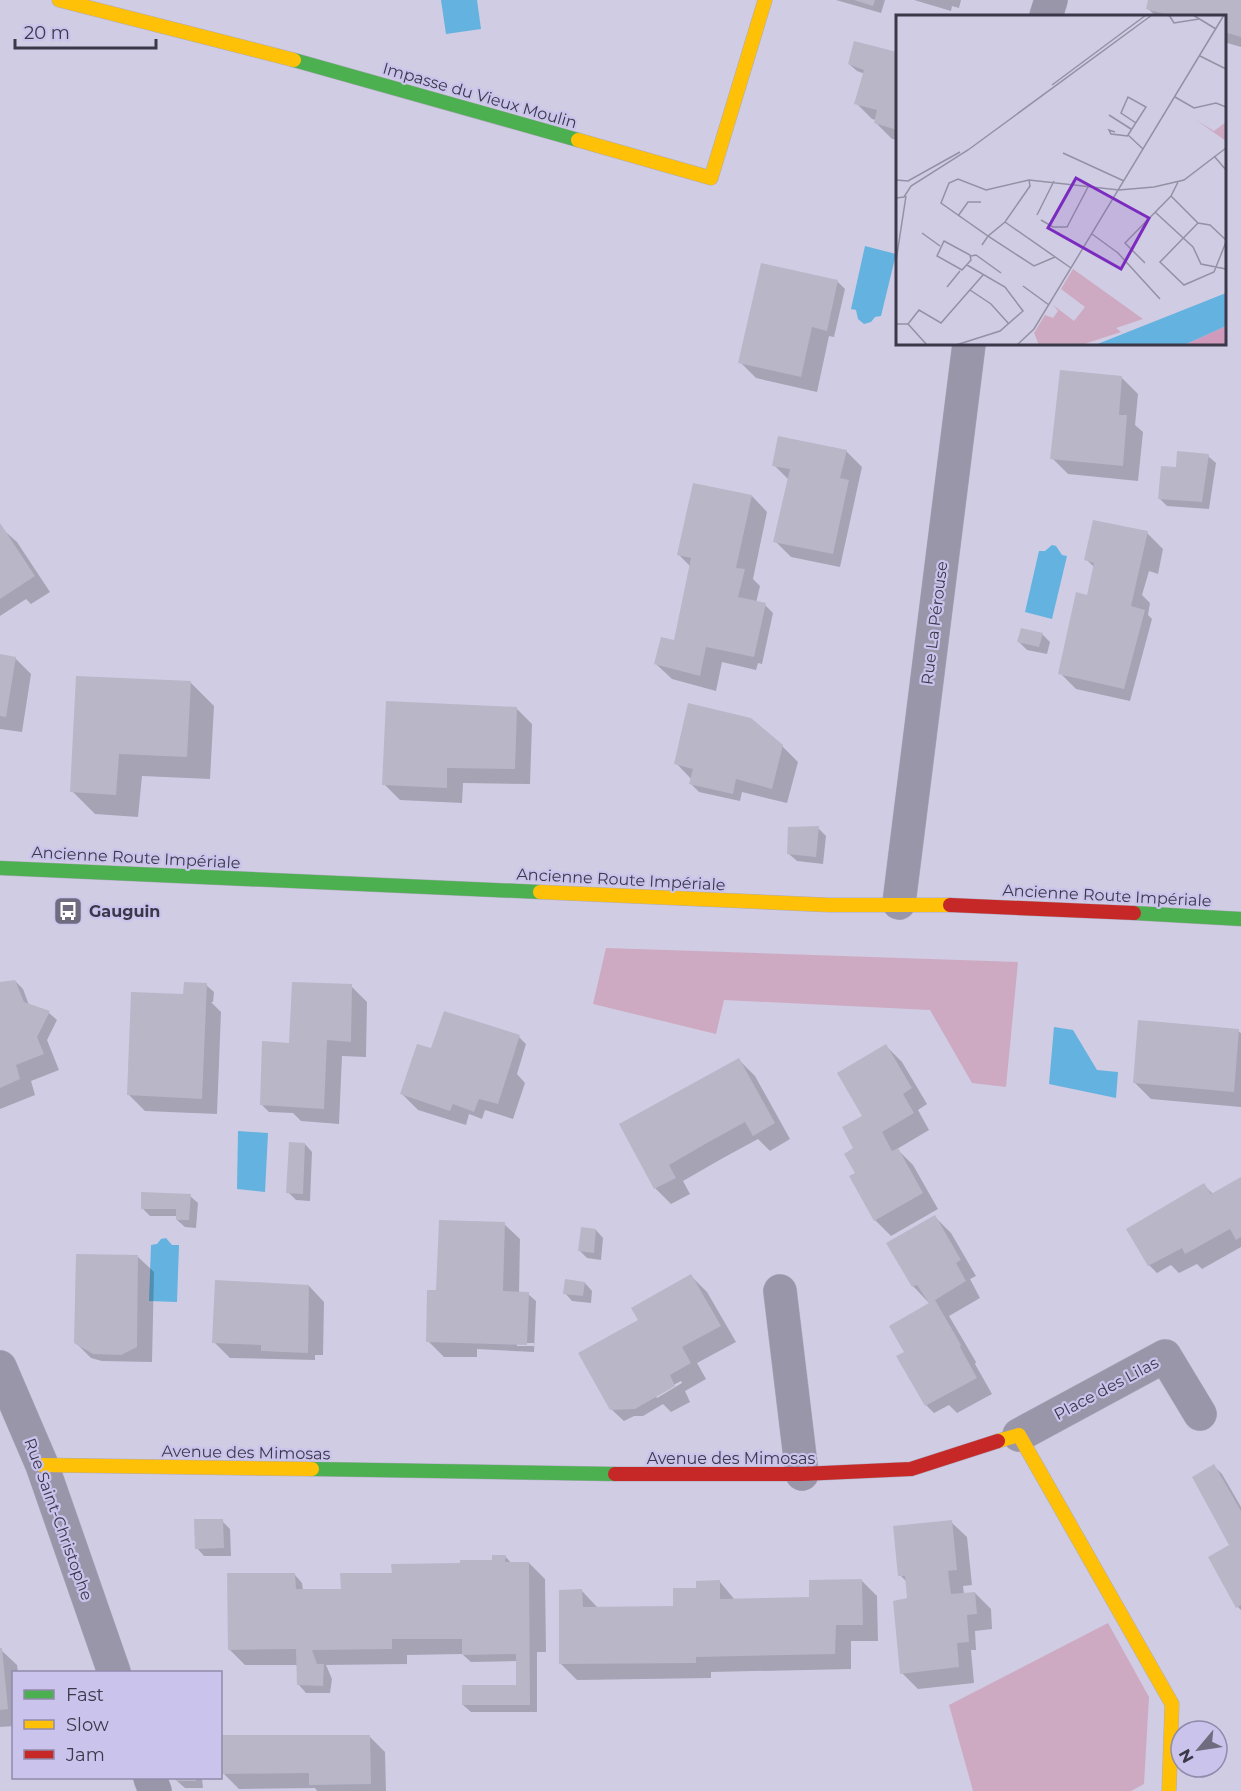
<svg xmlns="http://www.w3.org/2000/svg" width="1241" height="1791" font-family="Montserrat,sans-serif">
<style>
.green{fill:#cdaac2}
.water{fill:#64b2df}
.shadow{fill:#0003;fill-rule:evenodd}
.building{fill:#b9b6c8}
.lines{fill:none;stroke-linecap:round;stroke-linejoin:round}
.street-casing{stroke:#aeaabd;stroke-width:34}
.fast-casing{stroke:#aeaabd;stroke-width:15}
.slow-casing{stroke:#aeaabd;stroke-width:15}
.jam-casing{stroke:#aeaabd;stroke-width:15}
.street{stroke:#9a96aa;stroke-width:33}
.fast{stroke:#4caf50;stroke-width:14}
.slow{stroke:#ffc107;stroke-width:14}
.jam{stroke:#c62828;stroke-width:14}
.labels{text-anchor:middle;stroke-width:4.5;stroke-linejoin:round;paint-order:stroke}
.street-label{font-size:16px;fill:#3b3849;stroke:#cac3ec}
.poi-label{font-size:16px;font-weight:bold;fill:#3b3849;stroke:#cac3ec;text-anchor:start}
.inset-road{fill:none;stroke:#9491a5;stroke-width:1.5}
.view{fill:#7b2cbf;fill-opacity:0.15;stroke:#7b2cbf;stroke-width:3}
.inset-edge{fill:none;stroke:#3b3849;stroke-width:3}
</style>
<rect width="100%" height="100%" fill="#d0cce3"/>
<g class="green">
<path d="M606 948 1018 962 1006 1087 972 1083 930 1010 724 1000 716 1034 593 1004Z"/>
<path d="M1108 1623 1149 1697 1144 1784 1131 1791H973L949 1705Z"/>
</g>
<g class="water">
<path d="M441 0H477L481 29 446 34Z"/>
<path d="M865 246 896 254 881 316 875 317 871 322 864 324 858 319 856 310 851 309Z"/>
<path d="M1052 545 1056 546 1062 555 1067 556 1052 619 1025 612 1039 551H1045Z"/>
<path d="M1054 1027 1073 1030 1097 1070 1118 1072 1116 1098 1049 1084Z"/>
<path d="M238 1131 268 1133 265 1192 237 1189Z"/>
<path d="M166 1238 172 1245H179L177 1302 149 1301 151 1245 157 1244 161 1239Z"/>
</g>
<g class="shadow">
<path d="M836 0H885L881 13Z"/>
<path d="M914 0H961L959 8 952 6 951 11Z"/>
<path d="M1150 0H1241V47L1224 42V16H1156L1147 8Z"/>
<path d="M856 42 898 53V140L892 139 876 123V120L872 119 856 103 865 74 857 71 849 64Z"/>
<path d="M1224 264 1227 266 1224 287Z"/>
<path d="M838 282 845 289 834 337 829 336 817 392 756 378 740 362Z"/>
<path d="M1122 378 1138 394 1135 425 1143 432 1138 481 1068 474 1052 458Z"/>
<path d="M846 451 862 467 840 567 791 557 775 541 789 480 774 465Z"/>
<path d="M1208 456 1216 463 1209 509 1167 506 1160 499 1178 469Z"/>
<path d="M752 496 767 512 753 579 760 586 756 603 765 605 773 613 762 664 758 663 756 670 722 662 716 691 672 679 656 664 675 641 691 567 679 555Z"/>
<path d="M0 527 17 542 50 592 31 604 26 599 0 616Z"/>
<path d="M1147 533 1163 549 1158 574 1149 571 1142 595 1150 603 1148 615 1152 619 1130 701 1076 689 1060 673 1088 597 1095 568 1086 559Z"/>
<path d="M1042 634 1050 642 1047 654 1027 650 1019 642Z"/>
<path d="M0 656 15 658 31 674 22 732 0 729Z"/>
<path d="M191 683 214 706 210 779 142 776 138 817 95 814 72 791Z"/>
<path d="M516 708 532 724 530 784 463 783 462 803 400 800 384 784Z"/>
<path d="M782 746 798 762 787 803 742 792 740 801 699 792 691 784 692 780 676 763Z"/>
<path d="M818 828 826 836 823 864 797 861 789 854Z"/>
<path d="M15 981 23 989 29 1005 49 1013 57 1020 47 1040 59 1070 31 1081 35 1095 0 1109V984Z"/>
<path d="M206 985 214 992 213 1002H211L221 1012 217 1114 145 1111 129 1095 187 996Z"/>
<path d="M351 986 367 1002 366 1057 342 1056 339 1124 301 1121 293 1113 269 1112 262 1105 291 1044Z"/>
<path d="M1238 1031 1241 1033V1107L1151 1099 1135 1083Z"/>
<path d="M519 1037 526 1044 517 1074 525 1083 513 1119 485 1110 482 1119 469 1114 466 1125 418 1110 402 1094 432 1050Z"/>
<path d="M886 1046 902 1062 927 1104 918 1110 929 1130 897 1149 913 1165 938 1209 891 1236 875 1220 851 1177 857 1174 855 1149Z"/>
<path d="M739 1060 755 1076 790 1139 770 1151 758 1139 723 1158 683 1181 690 1194 671 1204 655 1188 621 1125Z"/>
<path d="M305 1144 312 1152 310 1201 296 1200 288 1192Z"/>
<path d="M1241 1179V1247L1202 1269 1197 1264 1179 1273 1171 1265 1157 1273 1149 1265 1204 1185 1213 1194Z"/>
<path d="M190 1196 198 1203 196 1228 185 1227 177 1220V1216H150L142 1208Z"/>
<path d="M935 1217 951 1233 976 1276 970 1279 980 1298 949 1316 976 1362 975 1364 992 1394 957 1413 949 1405 934 1413 927 1406 899 1356 906 1352 930 1304 913 1286Z"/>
<path d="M504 1224 520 1239 519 1294H528L536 1301 534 1352 477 1349V1357H444L428 1341 438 1292ZM517 1343H534V1346H517Z"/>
<path d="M596 1230 603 1238 601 1260 587 1258 580 1251Z"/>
<path d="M138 1257 154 1272 152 1362 102 1361 91 1358 76 1343Z"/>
<path d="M691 1276 707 1292 736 1342 697 1363 706 1379 685 1391 690 1402 671 1412 663 1404 643 1416H634L624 1421 611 1409 640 1320ZM681 1381 682 1383 657 1398 655 1395Z"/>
<path d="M585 1283 592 1291 591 1303 572 1301 565 1293Z"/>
<path d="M309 1286 324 1302 323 1355H315V1360L230 1358 214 1342Z"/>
<path d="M1214 1466 1222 1474 1241 1507V1610L1238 1607 1231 1545Z"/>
<path d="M222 1521 230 1529 231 1556H204L197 1548Z"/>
<path d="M951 1522 967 1537 972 1585 963 1586 964 1594 975 1593 991 1609 992 1629 975 1631 976 1650H971L974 1683 918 1689 902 1673 909 1600 907 1582 900 1575Z"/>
<path d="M505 1556 512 1564 529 1563 545 1579 546 1652H537V1712H471L463 1705 517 1687V1661L471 1662 462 1654 407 1655V1664L326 1665 332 1679 330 1693H306L299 1685 298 1665H245L229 1649 295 1575 302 1583 303 1591H342L393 1574 493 1562Z"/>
<path d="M861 1580 877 1596 878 1641H851V1669L711 1672V1678L577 1680 561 1664 582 1591 598 1608 675 1607 697 1590 720 1582 735 1600 811 1598Z"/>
<path d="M0 1649 17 1665 18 1672H14V1726L0 1727Z"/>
<path d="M369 1736 385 1752 386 1791H317L315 1788 239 1789 223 1773Z"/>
<path d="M177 1778H202L203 1788H185L177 1781Z"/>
</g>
<g class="building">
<path d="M854 0H875L873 6Z"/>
<path d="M1148 0H1241V37L1224 32V16H1172L1146 9Z"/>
<path d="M854 41 897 52V130L874 123 877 110 854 104 864 70 848 64Z"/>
<path d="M761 263 838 280 827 331 812 327 801 377 738 363Z"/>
<path d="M1060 370 1122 376 1119 415H1127L1123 466 1050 459Z"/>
<path d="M778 436 847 450 840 478 849 480 833 554 773 542 790 469 772 466Z"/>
<path d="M1177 451 1209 454 1202 502 1158 499 1161 466 1176 467Z"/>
<path d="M693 483 752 495 736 568 745 569 738 597 766 603 754 657 706 647 700 676 654 664 661 637 674 640 691 558 677 555Z"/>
<path d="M1093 520 1148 531 1131 606 1145 610 1124 689 1058 674 1076 592 1087 595 1094 563 1084 560Z"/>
<path d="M0 523 35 576 0 599Z"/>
<path d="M1021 628 1043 633 1039 647 1017 642Z"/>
<path d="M0 654 16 657 6 717 0 716Z"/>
<path d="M76 676 191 681 187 757 119 754 116 795 70 792Z"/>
<path d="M386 701 517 707 515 769 447 768V788L382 785Z"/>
<path d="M688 703 751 718 783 745 772 789 736 779 733 794 689 784 693 769 674 764Z"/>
<path d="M819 826 816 857 787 854 788 827Z"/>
<path d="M15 980 24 1002 50 1011 37 1037 44 1054 16 1065 20 1079 0 1088V982Z"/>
<path d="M184 982 207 983 202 1099 127 1095 131 992 183 994Z"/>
<path d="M292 982 352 984 351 1042 327 1040 324 1109 260 1105 262 1041 289 1043Z"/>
<path d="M444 1011 520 1035 498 1104 479 1099 474 1112 453 1104 450 1111 400 1094 417 1044 431 1048Z"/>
<path d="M1138 1020 1239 1029 1234 1092 1133 1083Z"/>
<path d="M886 1044 912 1088 903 1094 914 1113 882 1132 892 1151 898 1148 923 1193 874 1221 849 1176 855 1173 844 1154 853 1148 842 1127 862 1116 837 1073Z"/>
<path d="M739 1058 775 1123 753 1136 745 1122 707 1143 669 1165 676 1178 654 1189 619 1124Z"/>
<path d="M289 1142 305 1143 303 1194 286 1193Z"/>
<path d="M1241 1177V1237L1236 1240 1230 1229 1185 1254 1182 1248 1148 1266 1126 1229 1204 1183 1211 1194Z"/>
<path d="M141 1192 191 1194 189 1220H176V1209H141Z"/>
<path d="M935 1215 961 1260 956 1263 966 1281 935 1300 961 1345 960 1347 977 1378 925 1406 896 1356 904 1352 889 1326 929 1303 917 1285 912 1287 886 1243Z"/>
<path d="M439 1220 505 1222 503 1291 529 1292 527 1345 426 1342 427 1290H436Z"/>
<path d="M581 1227 596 1229 594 1253 578 1251Z"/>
<path d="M76 1254 138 1255 137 1347 121 1355 93 1354 74 1343Z"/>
<path d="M691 1274 721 1326 682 1347 691 1363 670 1375 675 1386 635 1409 610 1410 578 1353 638 1320 631 1308Z"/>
<path d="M565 1279 585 1282 583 1296 563 1294Z"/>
<path d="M215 1280 309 1285 308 1353 261 1351V1345L212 1343Z"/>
<path d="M1214 1464 1241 1511V1605L1236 1608 1208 1557 1229 1545 1192 1477Z"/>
<path d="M194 1519H223L224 1548 195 1549Z"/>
<path d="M952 1520 957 1570 948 1571 951 1594 975 1592 977 1614 967 1615 969 1642 957 1643 959 1667 900 1674 893 1601 907 1598 905 1576H898L893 1526Z"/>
<path d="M492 1555H506L505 1562H529L530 1705H462V1685H516V1654L462 1655V1639H392V1649L312 1650 317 1664H324L323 1686 297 1685 296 1649 228 1650 227 1573H295L296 1589H341L340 1573H392L391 1564 460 1563V1560H492Z"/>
<path d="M862 1579 863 1625H836L835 1654 696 1657V1663L559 1664V1590L582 1589 583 1607 673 1606V1588H696V1581L720 1580V1599L765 1598 809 1597V1580Z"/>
<path d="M0 1648H2L8 1709 0 1710Z"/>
<path d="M222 1735H370L371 1784 309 1785V1773L222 1774Z"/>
<path d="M176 1778H195L196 1781H176Z"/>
</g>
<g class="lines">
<g class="street-casing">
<g id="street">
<path d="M1046 16 1051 0"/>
<path d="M899 903 969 344"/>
<path d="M780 1291 802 1474"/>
<path d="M0 1367 42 1465 114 1672"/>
<path d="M1019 1435 1165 1356 1200 1414"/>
<path d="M150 1778 155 1791"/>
</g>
</g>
<g class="fast-casing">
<g id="fast">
<path d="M294 60 578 140"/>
<path d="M0 868 540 892"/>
<path d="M1134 913 1241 919"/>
<path d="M312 1469 615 1474"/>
</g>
</g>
<g class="slow-casing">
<g id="slow">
<path d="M59 0 294 60"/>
<path d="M578 140 711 178 765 0"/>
<path d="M540 892 829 905H950"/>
<path d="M998 1441 1019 1435 1172 1704 1169 1791"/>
<path d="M42 1465 312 1469"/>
</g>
</g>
<g class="jam-casing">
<g id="jam">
<path d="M950 905 1134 913"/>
<path d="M615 1474H802L911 1469 998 1441"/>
</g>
</g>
<use href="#street" class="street"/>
<use href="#fast" class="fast"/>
<use href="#slow" class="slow"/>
<use href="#jam" class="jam"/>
</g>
<defs>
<g id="bus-square" transform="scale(1.5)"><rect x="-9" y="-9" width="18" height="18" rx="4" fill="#6f6c7f" stroke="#cac3ec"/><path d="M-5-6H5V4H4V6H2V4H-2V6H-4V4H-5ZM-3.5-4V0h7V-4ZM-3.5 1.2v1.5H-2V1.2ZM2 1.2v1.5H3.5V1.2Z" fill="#fff"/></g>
</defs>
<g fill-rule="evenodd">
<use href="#bus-square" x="68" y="911"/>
</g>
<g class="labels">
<g class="street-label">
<text transform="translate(480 95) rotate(16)" y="6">Impasse du Vieux Moulin</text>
<text transform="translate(934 623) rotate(-83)" y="6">Rue La Pérouse</text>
<text transform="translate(136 857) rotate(3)" y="6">Ancienne Route Impériale</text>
<text transform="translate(621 879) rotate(3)" y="6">Ancienne Route Impériale</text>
<text transform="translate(1107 895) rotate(3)" y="6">Ancienne Route Impériale</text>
<text transform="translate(1106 1388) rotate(-28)" y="6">Place des Lilas</text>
<text transform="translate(246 1452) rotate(1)" y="6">Avenue des Mimosas</text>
<text x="731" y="1464">Avenue des Mimosas</text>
<text transform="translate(59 1519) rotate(70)" y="6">Rue Saint-Christophe</text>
</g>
<g class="poi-label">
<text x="89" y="917">Gauguin</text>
</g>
</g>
<g transform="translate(896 15)">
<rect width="330" height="330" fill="#d0cce3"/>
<path d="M300 105 318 116 330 107V126ZM177 254 247 304 220 313 225 317 185 330H143L138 318 149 300 157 303 162 296 157 290 178 306 189 292 165 274Z" fill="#cdaac2"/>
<path d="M330 311V330H288L321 315Z" fill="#cf9abb"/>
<path d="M330 278V311L288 330H199Z" fill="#64b2df"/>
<path class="inset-road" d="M273 0 278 8 303 4M297 0 320 14M304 41 330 54M156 70 250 0M279 82 298 93 320 88 330 92M213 100 235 114M240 108 225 98 232 82 250 92 232 120 247 134M219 117 213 115 215 119 232 121M167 138 228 166M318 141 330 155M0 165 12 166 64 137M133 165 134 171 109 207 92 221 45 188 53 168 62 164 90 175 133 165 223 175 258 172 288 165 330 133M275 181 302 208 314 210 330 225M0 183 8 182 15 171 72 135 256 0M259 197 297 232 305 249 330 254M141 200 158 166M62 201 72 187H85M145 205 157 212H171L192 172M109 207 175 253M302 208 264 247 288 270 318 257 330 227M26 218 44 231M196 219 222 238 264 284M48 226 74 240 75 245 66 255 41 241ZM86 230 92 221 138 251 159 242M75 241 80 240 105 258M0 246 10 181M249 248 229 228 275 181 282 167M127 271 153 290M51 272 64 256M74 275 95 289 113 309M0 309H12L31 330M12 309 23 295 45 308 87 260M60 330 104 316 127 296 109 272 71 250M121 330 138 314 328 0"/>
<path class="view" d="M180 163 253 203 225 254 152 213Z"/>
<rect width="330" height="330" class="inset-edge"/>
</g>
<rect x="12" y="1671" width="210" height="108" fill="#cac3ec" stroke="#918bab" stroke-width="1.5"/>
<rect x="24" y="1690" width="30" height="9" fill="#4caf50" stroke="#918bab" stroke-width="1.5"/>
<text x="66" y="1701" font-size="18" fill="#3b3849">Fast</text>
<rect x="24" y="1720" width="30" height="9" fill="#ffc107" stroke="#918bab" stroke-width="1.5"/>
<text x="66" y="1731" font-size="18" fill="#3b3849">Slow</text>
<rect x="24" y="1750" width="30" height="9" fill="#c62828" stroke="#918bab" stroke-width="1.5"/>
<text x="66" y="1761" font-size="18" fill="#3b3849">Jam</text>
<g transform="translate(1199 1749) rotate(241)"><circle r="28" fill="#cac3ec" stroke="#918bab" stroke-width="1.5"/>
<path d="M0-4.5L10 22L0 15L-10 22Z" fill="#6f6c7f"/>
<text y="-9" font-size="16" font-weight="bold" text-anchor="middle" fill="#3b3849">N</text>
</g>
<path d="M15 39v9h141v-9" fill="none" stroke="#3b3849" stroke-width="3"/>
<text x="24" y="39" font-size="18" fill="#3b3849" stroke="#cac3ec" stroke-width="4.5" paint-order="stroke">20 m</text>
</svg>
